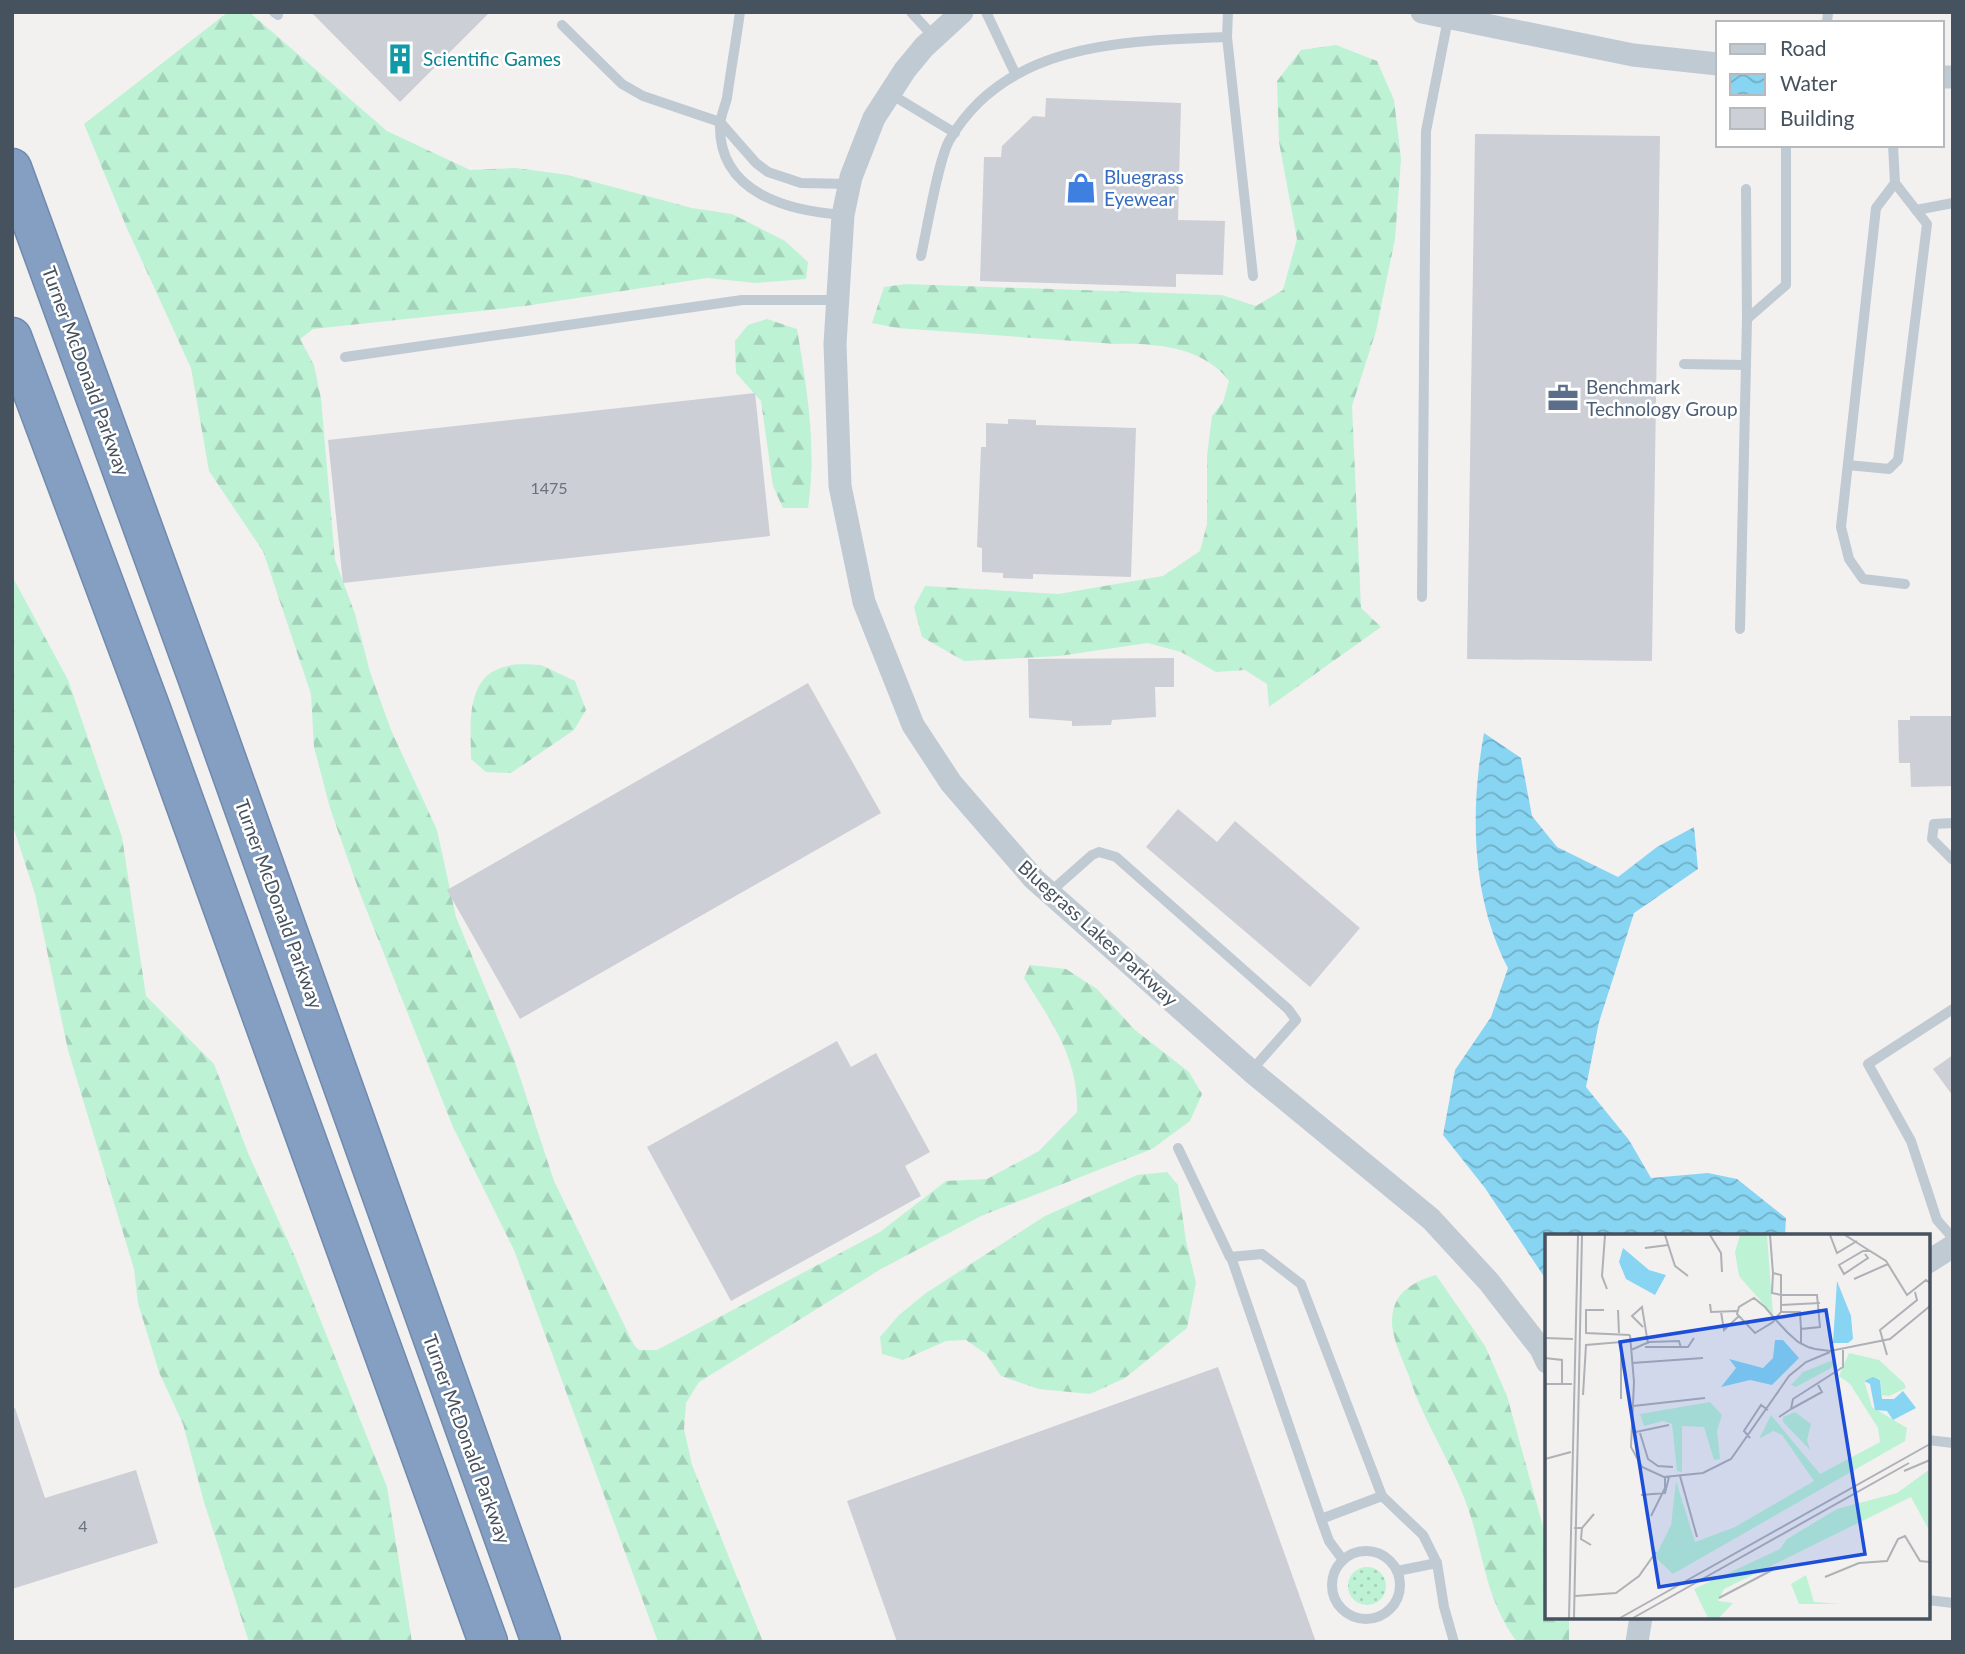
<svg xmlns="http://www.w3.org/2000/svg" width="1965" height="1654" font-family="Lato,sans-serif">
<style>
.grass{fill:url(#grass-dots)}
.forest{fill:url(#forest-firs)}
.water{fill:url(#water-waves)}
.building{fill:#cccfd5}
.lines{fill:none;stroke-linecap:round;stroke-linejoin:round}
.motorway-casing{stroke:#708aae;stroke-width:41}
.service{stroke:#c0cad3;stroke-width:10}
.minor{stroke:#c0cad3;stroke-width:23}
.motorway{stroke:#859fc2;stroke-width:38}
.labels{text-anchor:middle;stroke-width:5;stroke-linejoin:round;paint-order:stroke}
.number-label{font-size:16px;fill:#68717c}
.culture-label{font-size:19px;fill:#0d838f;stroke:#fff;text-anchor:start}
.shop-label{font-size:19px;fill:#366cbe;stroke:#fff;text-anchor:start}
.street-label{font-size:19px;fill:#47525f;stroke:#fff}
.service-label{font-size:19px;fill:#4e5e75;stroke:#fff;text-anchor:start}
.inset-road{fill:none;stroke:#aeb1b6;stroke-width:2}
.view{fill:#1d4ed8;fill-opacity:0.15;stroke:#1d4ed8;stroke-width:3.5}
.inset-edge{fill:none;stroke:#47525f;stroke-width:3.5}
</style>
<defs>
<pattern id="grass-dots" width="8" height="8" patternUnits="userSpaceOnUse" patternTransform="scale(1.75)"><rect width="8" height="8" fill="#bdf2d5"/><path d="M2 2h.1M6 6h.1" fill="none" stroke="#a4d1b9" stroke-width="1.8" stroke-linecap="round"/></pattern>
<pattern id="forest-firs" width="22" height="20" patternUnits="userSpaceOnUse" patternTransform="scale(1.75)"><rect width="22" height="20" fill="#bdf2d5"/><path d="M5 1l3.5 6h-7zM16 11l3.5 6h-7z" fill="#a4d1b9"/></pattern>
<pattern id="water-waves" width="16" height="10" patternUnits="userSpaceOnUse" patternTransform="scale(1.75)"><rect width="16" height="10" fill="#87d5f2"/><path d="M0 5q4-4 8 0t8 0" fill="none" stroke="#70afc7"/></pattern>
</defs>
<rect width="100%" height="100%" fill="#f3f0f0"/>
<circle class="grass" cx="1367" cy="1586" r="19"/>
<g class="forest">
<path d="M228 12H249L387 131 470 170 516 168 568 175 692 208 732 214 785 241 808 262 806 279 756 283 707 278 525 306 313 329 300 339 314 365 321 399 335 560 355 614 370 672 391 730 437 830 456 917 512 1053 554 1181 634 1345 639 1350H657L880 1232 946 1181 987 1179 1039 1151 1077 1112C1079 1059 1051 1021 1024 978L1030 965 1066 969 1097 989 1135 1030 1189 1072 1202 1094 1190 1121 1152 1149 981 1216 881 1269 699 1382 686 1403 684 1429 692 1465 763 1642H658L514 1250 453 1127 359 891 330 808 314 747 311 694 263 551 209 471 191 368 126 226 84 124Z"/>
<path d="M1336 45 1377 61 1394 100 1401 159 1395 239 1376 331 1352 406 1361 608 1381 627 1269 707 1267 684 1245 670 1216 672 1181 652 1148 643 1059 656 964 661 922 637 914 607 925 586 1058 594 1163 576 1200 551 1207 524V456L1212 416 1223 402 1229 381C1204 347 1155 343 1116 344L897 328 872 323 884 287 906 284 1222 295 1256 306 1283 290 1297 239 1279 142 1277 81 1301 50Z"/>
<path d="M767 319 797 329C807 389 817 447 808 508H783L773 486 761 401 736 373 735 341 748 325Z"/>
<path d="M12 576 68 680 122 837 146 996 214 1064 248 1153 296 1259 387 1487 412 1642H249L204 1502 183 1424 159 1372 138 1303 134 1269 68 1050 35 894 12 823Z"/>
<path d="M541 665 575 681 586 710 574 730 511 773 486 772 471 759C471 726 464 674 508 666 518 663 531 665 541 665Z"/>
<path d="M1167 1172 1178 1185 1186 1241 1196 1283 1187 1328 1125 1378 1090 1394 1039 1389 1001 1376 986 1354 966 1340 946 1341 903 1360 882 1354 880 1337 899 1315 926 1293 1045 1216 1137 1175Z"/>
<path d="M1436 1275 1485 1346 1507 1396 1547 1541V1617H1569V1642H1517C1484 1596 1485 1558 1468 1508 1452 1462 1423 1421 1409 1376 1403 1360 1391 1336 1392 1320 1393 1292 1413 1282 1436 1275Z"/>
</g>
<path class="water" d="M1484 733 1521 758 1532 816 1557 847 1618 877 1657 847 1694 827 1698 869 1634 913 1599 1022 1586 1087 1629 1140 1651 1178 1708 1173 1737 1179 1786 1218 1785 1236H1547V1281L1485 1188 1443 1135 1455 1070 1491 1017 1508 968C1471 897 1470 810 1484 733Z"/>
<g class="building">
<path d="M311 12H490L400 102Z"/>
<path d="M1046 98 1181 103 1178 220 1225 221 1223 275 1176 274V287L980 281 984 157H1001L1002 146 1033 116 1045 117Z"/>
<path d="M1475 134 1660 136 1652 661 1467 659Z"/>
<path d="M755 393 770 536 343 583 328 440Z"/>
<path d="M1008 419 1036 420V425L1136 428 1131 577 1033 574V579L1003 578V573L982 572V548L977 547 981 447H986V423L1008 424Z"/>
<path d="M1174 658V687H1155L1156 717 1112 720 1111 725 1072 726V721L1029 718 1028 659Z"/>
<path d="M808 683 881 813 520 1019 447 890Z"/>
<path d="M1910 716H1953V786L1911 787 1910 763H1899L1898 720H1910Z"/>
<path d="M1178 809 1217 842 1235 821 1360 928 1310 987 1146 847Z"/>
<path d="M837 1041 851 1067 876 1053 930 1152 905 1166 921 1196 731 1301 647 1147Z"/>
<path d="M1953 1055V1096L1933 1069Z"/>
<path d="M1218 1367 1316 1642H897L847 1501Z"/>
<path d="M15 1408 45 1498 136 1470 158 1543 12 1589V1409Z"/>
</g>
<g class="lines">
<g class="motorway-casing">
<g id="motorway">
<path d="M12 168 199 682 541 1642"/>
<path d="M12 337 152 712 488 1642"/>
</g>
</g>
<g class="service">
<path d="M274 12 278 15"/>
<path d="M740 12C736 41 731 69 727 98 725 106 721 115 720 124 718 193 788 211 843 215"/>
<path d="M911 12 934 37"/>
<path d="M986 12 1015 73"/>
<path d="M1228 12 1227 37 1253 276"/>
<path d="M1827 23 1828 12"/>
<path d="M562 25 622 84 643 96 720 122 756 163 768 172 801 183 849 184"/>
<path d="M889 93 955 133"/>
<path d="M1895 183 1876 208 1841 527 1849 559 1863 579 1905 584"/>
<path d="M1746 189 1747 319"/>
<path d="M1916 210 1953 203"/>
<path d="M921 256C927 229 938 161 949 141 1006 41 1126 41 1227 37"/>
<path d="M345 357 742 300H838"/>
<path d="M1684 364 1746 365"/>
<path d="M1848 465 1889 469 1898 460 1927 224 1895 183 1893 145"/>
<path d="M1422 597 1426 131 1448 19"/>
<path d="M1740 629 1747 319 1786 285V145"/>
<path d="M1953 823 1934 824 1932 839 1953 860"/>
<path d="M1049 893 1092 855 1099 852 1116 857 1288 1009 1296 1020 1251 1071"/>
<path d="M1953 1009 1868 1064 1911 1141 1937 1220 1953 1238"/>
<path d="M1178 1148 1230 1257 1262 1254 1301 1284 1382 1496 1423 1535 1437 1563 1444 1607 1454 1642"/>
<path d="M1231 1257 1321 1519 1382 1496"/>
<path d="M1928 1440 1953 1443"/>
<path d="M1321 1519 1329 1541 1343 1560"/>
<circle cx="1366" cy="1585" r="34"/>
<path d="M1397 1571 1437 1563"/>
<path d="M1928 1600 1953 1603"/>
</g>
<g class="minor">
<path d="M962 12 924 47 905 70 874 118 851 177 843 215 835 344 840 486 864 602 913 725 951 783 1034 879 1251 1071 1431 1219 1489 1282 1541 1349 1547 1362"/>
<path d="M1422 12 1633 55 1718 64"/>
<path d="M1942 77H1953"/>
<path d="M1928 1262 1953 1246"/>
<path d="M1637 1642 1641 1617"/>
</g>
<use href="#motorway" class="motorway"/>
</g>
<defs>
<g id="building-bare" transform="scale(2.415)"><path d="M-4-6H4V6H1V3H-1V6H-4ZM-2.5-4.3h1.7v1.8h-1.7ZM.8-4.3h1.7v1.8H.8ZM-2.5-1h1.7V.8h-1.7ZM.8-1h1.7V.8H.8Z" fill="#0f9aa8" stroke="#fff" stroke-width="2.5" paint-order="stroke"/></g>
<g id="shop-bare" transform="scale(2.415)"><path d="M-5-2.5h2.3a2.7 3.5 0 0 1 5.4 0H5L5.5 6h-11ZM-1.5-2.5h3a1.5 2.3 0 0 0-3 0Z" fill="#3f7fe0" stroke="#fff" stroke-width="2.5" paint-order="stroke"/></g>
<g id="office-bare" transform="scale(2.415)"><path d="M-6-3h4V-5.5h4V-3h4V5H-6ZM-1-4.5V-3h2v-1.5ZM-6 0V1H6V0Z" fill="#5c6f8a" stroke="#fff" stroke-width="2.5" paint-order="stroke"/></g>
</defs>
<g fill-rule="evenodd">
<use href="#building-bare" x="400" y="59"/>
<use href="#shop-bare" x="1081" y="188"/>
<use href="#office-bare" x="1563" y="398"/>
</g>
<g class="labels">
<g class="number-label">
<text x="549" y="494">1475</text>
<text x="83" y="1532">4</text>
</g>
<g class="culture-label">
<text x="423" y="66">Scientific Games</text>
</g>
<g class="shop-label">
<text x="1104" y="184">Bluegrass<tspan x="1104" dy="22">Eyewear</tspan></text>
</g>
<g class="street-label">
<text transform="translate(86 371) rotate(70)" y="7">Turner McDonald Parkway</text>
<text transform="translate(279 904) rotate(70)" y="7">Turner McDonald Parkway</text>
<text transform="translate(1098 933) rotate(42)" y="7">Bluegrass Lakes Parkway</text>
<text transform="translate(467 1439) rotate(70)" y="7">Turner McDonald Parkway</text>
</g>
<g class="service-label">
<text x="1586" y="394">Benchmark<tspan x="1586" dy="22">Technology Group</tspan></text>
</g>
</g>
<g transform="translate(1545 1234)">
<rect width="385" height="385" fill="#f3f0f0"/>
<path d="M195 1H222L228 81 194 42 190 18ZM304 119 334 126 359 149 361 154 344 162 337 161 335 145 319 146 327 173 362 194 360 207 128 340 110 323 126 291 131 247 150 308 190 293 269 247 237 201 228 197 214 205 226 181 275 240 335 208 333 194 305 150 294 142ZM291 125 286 134 251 153 246 151 258 138ZM165 168 177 181 172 197 175 225 169 226 159 193 137 192V238L132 237 127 190 118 187 99 192 95 180ZM250 178 266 190 262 206 265 216 238 188V183ZM385 235V298L366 263 179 355 173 367 188 369 174 384H163L149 355 235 315 242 305 292 275 352 259ZM261 341 269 368 296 370H254L246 350Z" fill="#bdf2d5"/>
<path d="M78 14 104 36 121 41 110 61 81 45 74 28ZM292 47 306 82 308 105 303 109H288ZM230 106H238L254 124 227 151 205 146 176 153 191 134 184 125 218 134 228 124ZM328 143 335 146 337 165H349L358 157 371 174 348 186 342 177 330 176 325 150 319 147Z" fill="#87d5f2"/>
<path class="inset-road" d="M60 1 57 42 62 55M120 1 130 32 143 42M165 1 176 19 177 38M225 1 228 39M285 1 292 19 312 7M300 1 325 17M100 14 123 11M320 20 323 24 299 40 294 31 318 17H325L341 27 362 61 381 46 385 49M228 39 236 41V61L227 59ZM309 45 343 30M165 70 166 78 192 77M236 71 275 69M59 76H41V99L85 101M73 76 74 99M176 78 179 96 194 82M236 78H255L256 95M98 93 87 82 97 73 103 110M85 101 89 148 86 213 97 233 119 243 158 239 186 225 244 142 261 128 285 118M0 104 28 105M256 109V95L275 93 272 61H236V78L230 85 228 88 210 99 192 80 194 73 209 64 220 73 230 85 242 98 253 108 263 113 270 115 285 117 345 105 385 72M100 113H143L149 104M86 116 104 108 134 107 136 114M342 121 335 96 372 66 370 58M0 124 17 126V150M87 129 158 124M0 150H27M38 161 41 111 76 108V165M88 172 160 164M246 175 277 158 273 151M234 183 246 175 248 165 298 133V116M86 199 124 191M95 199 103 225 113 232 128 233M205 204 199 197 216 171 223 176M0 225 26 218M359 237 385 226M135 242 152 303M96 261 120 259 124 243M106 282 120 254V243M29 294H37L49 280M37 294 36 305 46 311M385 333V361M280 343 314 329 342 327 353 305 360 302 375 327 385 328M30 362 71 359 94 342 111 318M174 364 229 335M24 384 33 1M29 384 37 1M75 384 385 210M88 384 364 229"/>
<path class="view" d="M281 76 320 320 114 353 75 108Z"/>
<rect width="385" height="385" class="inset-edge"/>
</g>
<rect width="1965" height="1654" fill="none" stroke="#47525f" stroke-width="28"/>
<rect x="1716" y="21" width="228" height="126" fill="#ffffff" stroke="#b5babf" stroke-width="2"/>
<rect x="1730" y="44" width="35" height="10" fill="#c0cad3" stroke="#b5babf" stroke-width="2"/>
<text x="1780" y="56" font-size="21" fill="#47525f">Road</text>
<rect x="1730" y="74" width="35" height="21" fill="url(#water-waves)" stroke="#b5babf" stroke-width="2"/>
<text x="1780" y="91" font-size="21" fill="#47525f">Water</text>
<rect x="1730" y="108" width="35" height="21" fill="#cccfd5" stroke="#b5babf" stroke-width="2"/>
<text x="1780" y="126" font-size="21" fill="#47525f">Building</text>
</svg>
